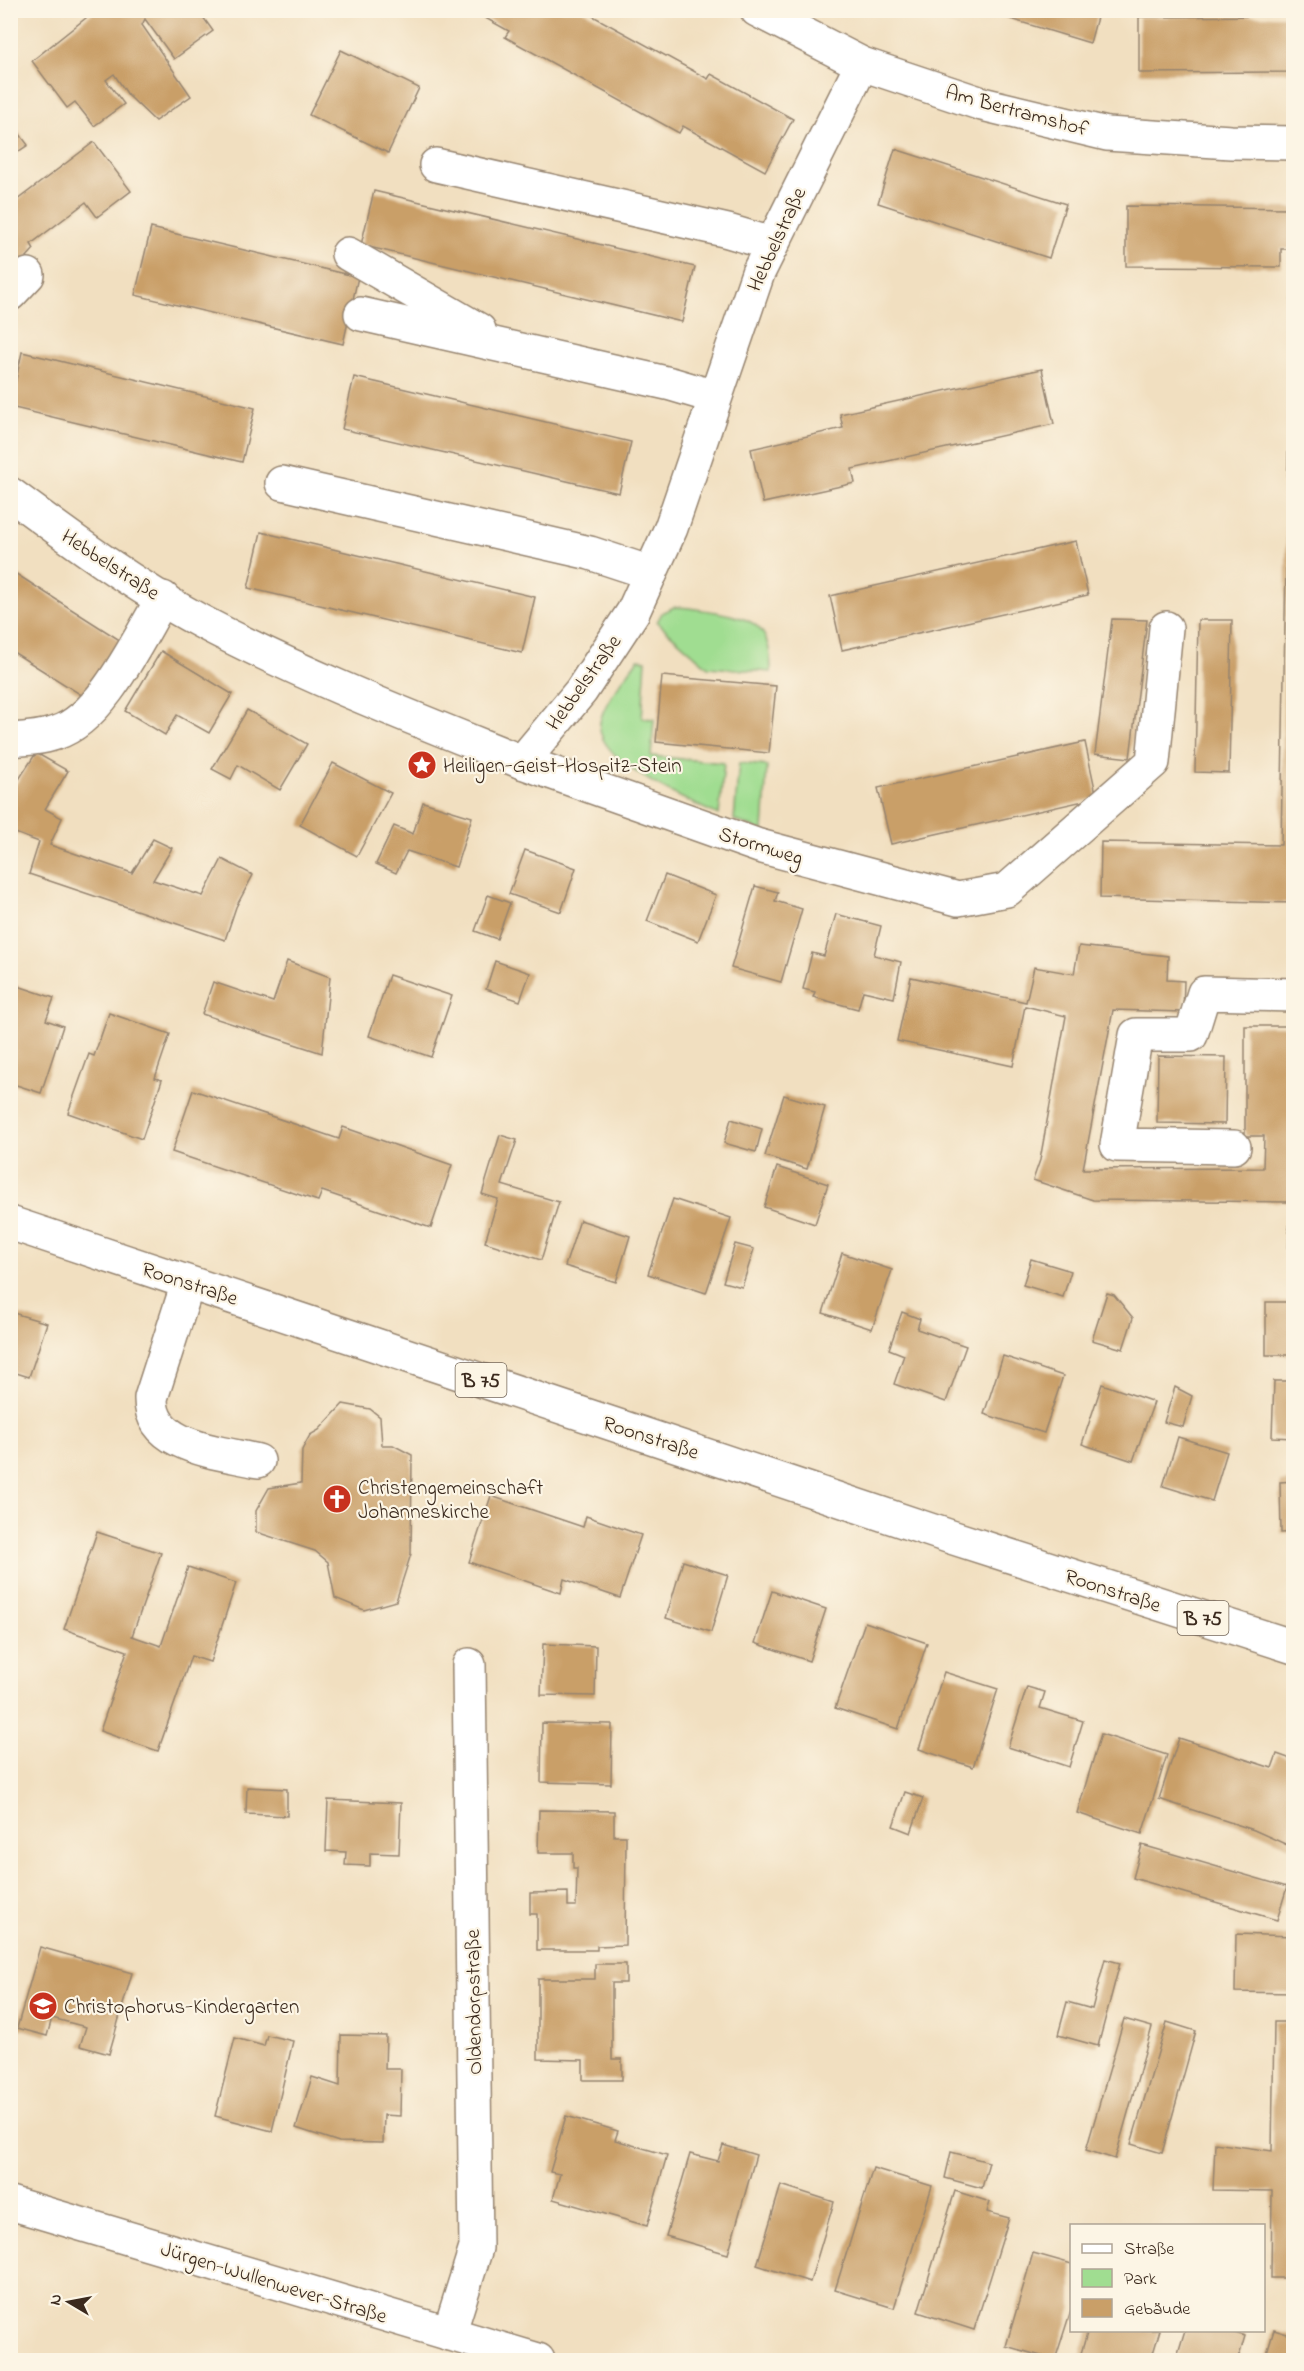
<svg xmlns="http://www.w3.org/2000/svg" width="1304" height="2371" font-family="'Indie Flower',sans-serif">
<style>
.green{fill:#a0dd91;stroke:#6e8458;stroke-width:1.5}
.building{fill:#c99f68}
.lines{fill:none;stroke-linecap:round;stroke-linejoin:round}
.minor-casing{stroke:#96846f;stroke-width:36}
.major-casing{stroke:#96846f;stroke-width:36}
.minor{stroke:#fff;stroke-width:33}
.major{stroke:#fff;stroke-width:33}
.labels{text-anchor:middle;stroke-width:4.5;stroke-linejoin:round;paint-order:stroke}
.shield{fill:#fcf5e5;stroke:#75675a;stroke-width:1.5}
.shield-label{font-size:20px;font-weight:bold;fill:#3b2a1e}
.street-label{font-size:21px;fill:#3b2a1e;stroke:#fcf5e5}
.poi-label{font-size:21px;fill:#3b2a1e;stroke:#fcf5e5;text-anchor:start}
</style>
<rect width="100%" height="100%" fill="#fcf5e5"/>
<filter id="ink" filterUnits="userSpaceOnUse"><feTurbulence type="fractalNoise" baseFrequency=".0167" numOctaves="2"/><feDisplacementMap in="SourceGraphic" scale="12" xChannelSelector="R" yChannelSelector="G"/><feConvolveMatrix kernelMatrix="1 2 1 2 8 2 1 2 1" color-interpolation-filters="sRGB"/></filter>
<filter id="wash" filterUnits="userSpaceOnUse"><feTurbulence type="fractalNoise" baseFrequency=".008" numOctaves="4" result="noise"/><feDisplacementMap in="SourceGraphic" scale="24" xChannelSelector="R" yChannelSelector="G"/><feGaussianBlur stdDeviation="1.35" result="paint"/><feColorMatrix in="noise" values="0 0 0 0 0 0 0 0 0 0 0 0 0 0 0 0 0 1.4 0 .05"/><feComposite in="paint" operator="in"/></filter>
<g filter="url(#wash)">
<rect width="100%" height="100%" fill="#f1dfc0"/>
<g class="green">
<path d="M674 607C688 607 702 610 716 612 759 620 770 628 771 672L708 667 657 622 662 613Z"/>
<path d="M638 659 646 660 642 718 654 719 651 756 724 763 719 815C691 803 593 761 600 722 604 701 626 677 638 659Z"/>
<path d="M739 763 767 766 763 831 734 820Z"/>
</g>
<g id="blocks">
<g class="building">
<path d="M96 10H198L213 31 174 59 145 19 142 25 191 96 155 121 128 95 114 74 106 80 124 104 94 126 75 102 67 108 32 61Z"/>
<path d="M471 10H582L708 79 711 74 793 119 765 171 683 126 679 133 505 37 509 31Z"/>
<path d="M981 10H1099L1090 43Z"/>
<path d="M1294 16V72L1139 73V17Z"/>
<path d="M341 50 419 88 388 153 309 115Z"/>
<path d="M10 121 28 145 10 157Z"/>
<path d="M94 142 131 191 97 217 86 202 31 244 34 249 10 276V190L17 200Z"/>
<path d="M895 149 1066 204 1049 258 878 203Z"/>
<path d="M374 191 695 267 682 322 361 245Z"/>
<path d="M1126 206 1294 208V249H1281V267L1126 266Z"/>
<path d="M151 228 358 277 343 344 135 295Z"/>
<path d="M1291 281 1294 903 1100 898 1101 842 1281 845Z"/>
<path d="M22 352 255 408 242 462 10 407Z"/>
<path d="M1042 369 1054 424 852 469 855 483 763 503 751 449 843 428 840 414Z"/>
<path d="M354 377 631 442 619 493 342 429Z"/>
<path d="M261 532 535 597 522 653 248 588Z"/>
<path d="M1076 541 1088 595 842 650 830 596Z"/>
<path d="M10 570 129 646 94 703 10 650Z"/>
<path d="M1112 619 1147 620 1130 758 1095 754Z"/>
<path d="M1198 620H1232L1229 773 1195 772Z"/>
<path d="M161 651 232 694 209 733 177 715 165 735 125 711Z"/>
<path d="M662 676 776 686 769 753 656 742Z"/>
<path d="M247 710 307 744 280 790 238 765 231 779 212 769Z"/>
<path d="M1085 742 1097 798 891 844 878 788Z"/>
<path d="M36 753 68 771 45 809 62 818 50 845 132 873 153 839 172 848 153 880 203 896 222 859 253 875 236 907 225 940 29 874 39 842 10 831V793Z"/>
<path d="M333 763 391 793 357 856 300 825Z"/>
<path d="M423 802 472 817 456 867 407 851 396 873 376 864 394 826 413 834Z"/>
<path d="M525 850 576 868 561 912 509 894Z"/>
<path d="M665 875 716 895 698 941 647 921Z"/>
<path d="M755 886 778 892 775 901 802 909 781 982 731 968Z"/>
<path d="M488 895 510 903 497 939 475 931Z"/>
<path d="M836 914 881 926 874 955 901 962 894 998 863 991 858 1009 813 997 815 992 803 989 812 953 824 956Z"/>
<path d="M1079 946 1168 956 1167 980 1184 981 1183 1012 1113 1010 1083 1169 1263 1168 1264 1136H1245V1026H1294V1202L1093 1200 1033 1180 1040 1160 1066 1016 1025 1006 1013 1066 897 1041 911 977 1026 1002 1034 967 1074 974Z"/>
<path d="M287 961 330 977 322 1053 202 1014 213 982 273 1002Z"/>
<path d="M495 961 530 973 520 1001 486 989Z"/>
<path d="M389 975 452 996 431 1057 369 1036Z"/>
<path d="M12 984 54 998 46 1020 63 1026 41 1093 10 1083Z"/>
<path d="M109 1013 170 1034 155 1078 162 1080 142 1139 68 1113 89 1054 94 1056Z"/>
<path d="M1158 1056 1226 1057 1225 1124 1157 1123Z"/>
<path d="M193 1090 339 1139 343 1127 452 1165 431 1228 322 1191 318 1201 172 1152Z"/>
<path d="M784 1095 825 1107 807 1169 765 1156Z"/>
<path d="M731 1119 762 1129 756 1152 724 1143Z"/>
<path d="M500 1135 517 1140 502 1185 559 1202 541 1260 485 1242 498 1199 482 1194Z"/>
<path d="M777 1167 828 1184 815 1224 764 1207Z"/>
<path d="M673 1199 731 1218 706 1293 648 1274Z"/>
<path d="M580 1220 630 1236 616 1282 565 1266Z"/>
<path d="M1289 1222H1294V1264H1288Z"/>
<path d="M735 1244 754 1249 742 1287 723 1282Z"/>
<path d="M842 1253 892 1270 872 1329 823 1313Z"/>
<path d="M1031 1259 1071 1271 1063 1297 1023 1285Z"/>
<path d="M1107 1293 1114 1295 1133 1318 1123 1349 1092 1340Z"/>
<rect x="1266" y="1302" width="28" height="53"/>
<path d="M10 1312 47 1323 29 1377 10 1371Z"/>
<path d="M902 1312 920 1319 917 1329 966 1346 946 1402 894 1384 904 1355 889 1349Z"/>
<path d="M1003 1356 1063 1376 1044 1433 984 1414Z"/>
<path d="M1274 1381H1294V1438L1272 1437Z"/>
<path d="M1102 1384 1154 1402 1133 1461 1082 1444Z"/>
<path d="M1175 1387 1192 1396 1183 1427 1164 1422Z"/>
<path d="M343 1404 370 1409 380 1417 382 1445H393L412 1455 411 1554 396 1601 364 1610 335 1598 328 1562 315 1551 256 1532V1511L269 1488 301 1483 302 1450 310 1435 319 1430Z"/>
<path d="M1178 1437 1227 1452 1212 1501 1163 1486Z"/>
<path d="M1294 1481V1532L1281 1533 1280 1482Z"/>
<path d="M491 1496 583 1527 586 1516 641 1535 620 1598 564 1579 561 1593 469 1562Z"/>
<path d="M97 1532 161 1553 132 1636 161 1646 188 1567 236 1583 210 1662 191 1656 158 1751 100 1731 127 1651 64 1629Z"/>
<path d="M683 1561 728 1575 711 1632 666 1618Z"/>
<path d="M772 1591 826 1609 809 1661 755 1643Z"/>
<path d="M865 1622 927 1643 898 1729 835 1708Z"/>
<path d="M543 1644 596 1646 595 1696 541 1695Z"/>
<path d="M944 1672 998 1689 973 1767 919 1749Z"/>
<path d="M1027 1687 1045 1692 1040 1708 1083 1721 1069 1767 1008 1747Z"/>
<path d="M542 1723 612 1724 611 1784 541 1782Z"/>
<path d="M1101 1734 1167 1755 1142 1834 1077 1813Z"/>
<path d="M1179 1738 1272 1768 1277 1754 1294 1760V1848L1254 1830 1159 1799Z"/>
<path d="M247 1787 287 1789V1816L246 1814Z"/>
<path d="M905 1792 923 1798 911 1833 893 1826Z"/>
<path d="M328 1800 401 1803 399 1854 370 1853V1866L345 1865 346 1852 326 1851Z"/>
<path d="M539 1810 614 1811V1836H626L625 1945 597 1946V1950H537V1914H530V1893L568 1892V1906H576L577 1868H573V1853H538Z"/>
<path d="M1142 1845 1287 1887 1277 1920 1133 1878Z"/>
<path d="M1236 1934 1294 1936V1993L1235 1992Z"/>
<path d="M40 1947 132 1973 109 2054 80 2046 86 2027 52 2018 47 2036 17 2028Z"/>
<path d="M1105 1959 1120 1963 1098 2046 1058 2035 1067 2002 1092 2009Z"/>
<path d="M595 1964H626V1983H612V2059H622V2080H583V2060L538 2059V1979H595Z"/>
<path d="M1124 2019 1152 2027 1115 2159 1086 2150Z"/>
<path d="M1167 2022 1196 2031 1162 2153 1131 2144Z"/>
<path d="M1274 2022H1294V2278H1271L1272 2191 1213 2190 1215 2143 1272 2151Z"/>
<path d="M267 2035 293 2041 272 2131 215 2116 235 2038 264 2046Z"/>
<path d="M341 2035 386 2036 385 2069H401L400 2116 384 2115 383 2143 339 2142 296 2128 312 2077 340 2086Z"/>
<path d="M566 2116 618 2131 615 2140 667 2155 647 2226 553 2199 560 2174 550 2172Z"/>
<path d="M723 2145 756 2155 728 2254 666 2236 690 2154 718 2161Z"/>
<path d="M951 2152 989 2162 982 2188 945 2178Z"/>
<path d="M873 2168 932 2186 894 2308 835 2290Z"/>
<path d="M781 2185 834 2202 810 2282 757 2265Z"/>
<path d="M955 2191 990 2202 987 2212 1009 2218 974 2330 918 2312Z"/>
<path d="M1033 2253 1072 2264V2307L1055 2360 1006 2346Z"/>
<path d="M1088 2330H1160L1151 2360H1079Z"/>
<path d="M1185 2330H1225L1245 2336 1238 2360H1176Z"/>
<path d="M1274 2330 1294 2336V2360H1265Z"/>
</g>
</g>
</g>
<g filter="url(#ink)">
<use href="#blocks" fill-opacity="0" stroke="#96846f" stroke-width="1.5"/>
<g class="lines">
<g class="minor-casing">
<g id="minor">
<path d="M757 10 862 64 982 104 1107 134 1231 142 1294 143"/>
<path d="M436 165 728 231 772 244"/>
<path d="M348 254 479 330"/>
<path d="M10 294 28 275"/>
<path d="M361 314 671 384 715 397"/>
<path d="M282 483 590 553 651 573"/>
<path d="M10 494C71 539 133 585 200 621 304 676 413 718 522 762L581 691 633 612 671 528 758 273 862 64"/>
<path d="M10 740C26 739 42 738 56 733 103 718 138 639 163 598"/>
<path d="M522 762 759 846 958 899 1007 890 1153 762 1166 628"/>
<path d="M1234 1147 1117 1145 1136 1035H1191L1204 993 1294 995"/>
<path d="M188 1283 151 1398C150 1448 220 1452 258 1461"/>
<path d="M10 2203 538 2360"/>
<path d="M449 2334 476 2248 469 1665"/>
</g>
</g>
<g class="major-casing">
<path id="major" d="M10 1223 951 1537 1294 1647"/>
</g>
<use href="#minor" class="minor"/>
<use href="#major" class="major"/>
</g>
</g>
<defs>
<g id="sight-disc" transform="scale(1.5)"><circle r="9.5" fill="#c8321e" stroke="#fcf5e5"/><path d="M0-6L1.8-2.2L6-1.7L2.9 1.2L3.7 5.4L0 3.3L-3.7 5.4L-2.9 1.2L-6-1.7L-1.8-2.2Z" fill="#fff"/></g>
<g id="church-disc" transform="scale(1.5)"><circle r="9.5" fill="#c8321e" stroke="#fcf5e5"/><path d="M-1.2-6h2.4v3.5h3.3v2.4h-3.3V6h-2.4V-.1h-3.3v-2.4h3.3Z" fill="#fff"/></g>
<g id="school-disc" transform="scale(1.5)"><circle r="9.5" fill="#c8321e" stroke="#fcf5e5"/><path d="M0-5L7-2L0 1L-7-2ZM-4 1L0 2.5L4 1V4Q0 6-4 4Z" fill="#fff"/></g>
</defs>
<g fill-rule="evenodd">
<use href="#sight-disc" x="422" y="765"/>
<use href="#church-disc" x="337" y="1499"/>
<use href="#school-disc" x="43" y="2006"/>
</g>
<g class="labels">
<g class="shield">
<rect x="455.5" y="1363" width="51" height="34" rx="4.5"/>
<rect x="1177.5" y="1601" width="51" height="34" rx="4.5"/>
</g>
<g class="shield-label">
<text x="481" y="1387">B 75</text>
<text x="1203" y="1625">B 75</text>
</g>
<g class="street-label">
<text transform="translate(1017 110) rotate(15)" y="7">Am Bertramshof</text>
<text transform="translate(776 239) rotate(-65)" y="7">Hebbelstraße</text>
<text transform="translate(111 564) rotate(33)" y="7">Hebbelstraße</text>
<text transform="translate(583 682) rotate(-54)" y="7">Hebbelstraße</text>
<text transform="translate(761 845) rotate(17)" y="7">Stormweg</text>
<text transform="translate(190 1283) rotate(18)" y="7">Roonstraße</text>
<text transform="translate(651 1437) rotate(18)" y="7">Roonstraße</text>
<text transform="translate(1113 1590) rotate(18)" y="7">Roonstraße</text>
<text transform="translate(473 2002) rotate(-91)" y="7">Oldendorpstraße</text>
<text transform="translate(274 2282) rotate(17)" y="7">Jürgen-Wullenwever-Straße</text>
</g>
<g class="poi-label">
<text x="443" y="772">Heiligen-Geist-Hospitz-Stein</text>
<text x="358" y="1494">Christengemeinschaft<tspan x="358" dy="24">Johanneskirche</tspan></text>
<text x="64" y="2013">Christophorus-Kindergarten</text>
</g>
</g>
<rect width="1304" height="2371" fill="none" stroke="#fcf5e5" stroke-width="36"/>
<rect x="1070" y="2224" width="195" height="108" fill="#fcf5e5" stroke="#afa495" stroke-width="1.5"/>
<rect x="1082" y="2244" width="30" height="9" fill="#ffffff" stroke="#afa495" stroke-width="1.5"/>
<text x="1124" y="2254" font-size="18" fill="#3b2a1e">Straße</text>
<rect x="1082" y="2269" width="30" height="18" fill="#a0dd91" stroke="#afa495" stroke-width="1.5"/>
<text x="1124" y="2284" font-size="18" fill="#3b2a1e">Park</text>
<rect x="1082" y="2299" width="30" height="18" fill="#c99f68" stroke="#afa495" stroke-width="1.5"/>
<text x="1124" y="2314" font-size="18" fill="#3b2a1e">Gebäude</text>
<g transform="translate(69 2302) rotate(280)" stroke="#fcf5e5" stroke-width="4.5" paint-order="stroke">
<path d="M0-4.5L10 22L0 15L-10 22Z" fill="#3b2a1e"/>
<text y="-9" font-size="16" font-weight="bold" text-anchor="middle" fill="#3b2a1e">N</text>
</g>
</svg>
